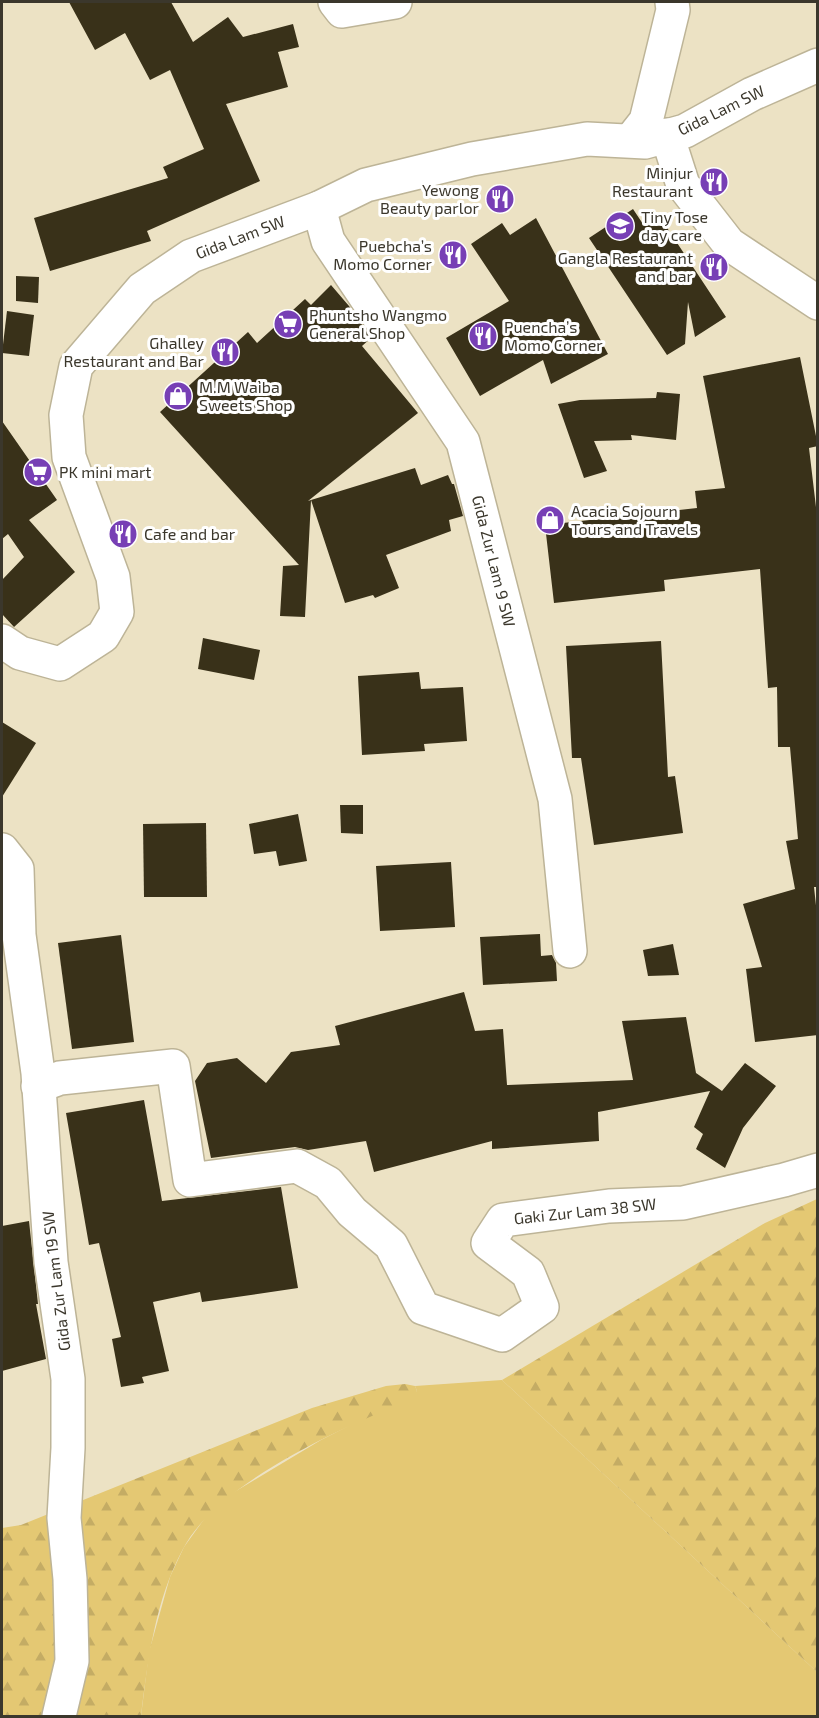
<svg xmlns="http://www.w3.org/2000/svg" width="819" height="1718" font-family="'Exo 2',sans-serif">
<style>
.grass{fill:#e4c873}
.forest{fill:url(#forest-firs)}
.building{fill:#393119}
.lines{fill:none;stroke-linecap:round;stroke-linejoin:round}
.minor-casing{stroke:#bdb497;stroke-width:36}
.minor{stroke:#fff;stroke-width:33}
.labels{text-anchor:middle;stroke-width:6;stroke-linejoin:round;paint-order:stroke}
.street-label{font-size:16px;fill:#3b372c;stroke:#fff}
.poi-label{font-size:16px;fill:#3b372c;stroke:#fff;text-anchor:start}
</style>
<defs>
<pattern id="forest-firs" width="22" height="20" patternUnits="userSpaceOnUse" patternTransform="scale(1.5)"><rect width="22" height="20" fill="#e4c873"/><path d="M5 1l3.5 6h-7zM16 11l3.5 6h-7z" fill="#c4ac64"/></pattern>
</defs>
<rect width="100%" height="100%" fill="#ece2c4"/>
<path class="grass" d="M502 1380 817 1672V1716H141L149 1652 170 1577 184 1547 210 1511 231 1494 321 1440 417 1391 415 1386Z"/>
<g class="forest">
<path d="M817 1199V1672L502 1380 765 1223Z"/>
<path d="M405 1384 415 1386 417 1391 408 1401C341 1428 217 1483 183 1549 155 1601 148 1659 141 1716H2V1528L21 1525 312 1408 386 1386Z"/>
</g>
<g class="building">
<path d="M69 2H171L193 42 228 17 243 37 293 24 299 47 278 52 288 87 226 104 260 181 147 231 151 241 50 271 34 218 168 178 163 167 204 149 170 70 150 80 125 33 95 50Z"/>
<path d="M633 209 643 224 658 214 726 317 695 337 688 302 685 344 667 355 589 238Z"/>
<path d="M536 218 608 354 551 384 543 360 480 396 446 338 509 301 471 244 502 223 510 235Z"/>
<path d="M16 276 39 277 38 303 16 301Z"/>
<path d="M331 285 349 306 371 338 362 346 418 413 308 501 311 500 305 617 280 616 283 566 299 565 160 412 248 332 257 343 305 299 311 305Z"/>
<path d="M7 311 34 315 29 356 2 353Z"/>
<path d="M800 357 818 446 809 448 818 524V887H814L818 924V1035L755 1042 746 969 762 967 743 904 795 889 786 841 798 839 790 747H778L777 687 768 688 760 569 664 580 665 591 554 603 545 525 697 508 695 491 725 488 703 376Z"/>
<path d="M657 392 680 394 676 440 631 435 632 440 594 441 607 471 584 478 558 404 580 400 656 398Z"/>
<path d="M2 421 57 500 29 520 75 572 14 627 2 614V580L24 557 8 534 2 539Z"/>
<path d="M415 468 421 485 448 475 452 484H454L463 516 449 520 451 531 386 555 399 588 375 598 373 595 345 603 311 500Z"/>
<path d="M203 638 260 650 254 680 198 669Z"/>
<path d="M661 641 668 777 675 776 683 833 594 845 581 758H572L566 646Z"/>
<path d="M419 672 421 689 463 687 467 741 424 744 425 751 362 755 358 676Z"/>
<path d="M2 722 36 743 2 797Z"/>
<path d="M340 805H363V834L341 833Z"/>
<path d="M298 814 307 861 279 866 276 851 254 854 249 824Z"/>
<path d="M206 823 207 897H144L143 824Z"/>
<path d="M451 862 455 927 380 931 376 866Z"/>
<path d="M540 934 541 956 552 955 556 963 557 981 483 985 480 937Z"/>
<path d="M121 935 134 1042 72 1049 58 943Z"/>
<path d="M673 944 679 975 648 976 643 950Z"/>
<path d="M464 992 475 1031 503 1029 507 1085 633 1080 622 1021 686 1017 696 1073 722 1091 745 1063 776 1086 743 1128 725 1168 696 1149 703 1134 694 1127 710 1091 598 1112 599 1141 492 1149V1141L374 1172 366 1141 308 1150 295 1147 211 1158 195 1081 207 1063 237 1058 266 1083 291 1052 340 1045 335 1026Z"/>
<path d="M144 1100 162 1201 281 1187 298 1288 202 1302 200 1292 153 1302 169 1371 142 1377 144 1383 121 1387 112 1339 121 1337 99 1243 89 1245 66 1113Z"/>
<path d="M29 1221 38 1304H36L46 1359 2 1371V1226Z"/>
</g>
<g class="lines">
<g class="minor-casing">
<g id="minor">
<path d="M335 2 342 11 395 2"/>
<path d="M667 135 683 185 729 244 818 303"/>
<path d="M631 140 646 121 673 10 672 2"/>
<path d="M319 208 328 241 463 442 555 799 570 951"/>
<path d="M2 641 20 653 60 664 103 636 117 612 113 577 69 457 66 415 76 366 142 289 191 256 319 208 366 185 472 159 587 139 645 142 685 131 752 94 818 65"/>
<path d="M2 850 17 869 19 935 38 1073 51 1262 68 1379V1448L64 1518 70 1579 72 1661 59 1716"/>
<path d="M38 1086 60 1078 173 1066 190 1180 297 1166 328 1183 352 1212 391 1245 423 1308 502 1335 542 1307 528 1273 488 1243 503 1220 609 1206 683 1203 784 1180 818 1170"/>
</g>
</g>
<use href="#minor" class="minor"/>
</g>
<defs>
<g id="restaurant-disc" transform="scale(1.5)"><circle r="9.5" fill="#773fb5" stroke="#fff"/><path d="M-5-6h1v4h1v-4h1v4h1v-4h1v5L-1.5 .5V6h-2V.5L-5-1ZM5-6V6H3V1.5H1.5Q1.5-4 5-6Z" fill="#fff"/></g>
<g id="school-disc" transform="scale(1.5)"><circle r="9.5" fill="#773fb5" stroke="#fff"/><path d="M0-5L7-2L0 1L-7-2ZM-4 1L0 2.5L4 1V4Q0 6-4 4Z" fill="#fff"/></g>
<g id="supermarket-disc" transform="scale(1.5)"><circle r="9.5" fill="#773fb5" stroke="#fff"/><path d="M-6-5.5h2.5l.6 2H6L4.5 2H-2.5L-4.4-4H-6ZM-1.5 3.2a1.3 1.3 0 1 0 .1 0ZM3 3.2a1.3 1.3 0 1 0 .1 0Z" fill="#fff"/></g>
<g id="shop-disc" transform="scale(1.5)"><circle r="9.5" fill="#773fb5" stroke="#fff"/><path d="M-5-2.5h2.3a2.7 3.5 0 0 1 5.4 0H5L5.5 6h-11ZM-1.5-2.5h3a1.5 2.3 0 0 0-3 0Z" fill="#fff"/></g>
</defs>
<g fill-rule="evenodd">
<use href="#restaurant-disc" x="714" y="182"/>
<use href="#restaurant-disc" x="500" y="199"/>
<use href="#school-disc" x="620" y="226"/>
<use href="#restaurant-disc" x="453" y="255"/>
<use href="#restaurant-disc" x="714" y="267"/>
<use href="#supermarket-disc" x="288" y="324"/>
<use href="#restaurant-disc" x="483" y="336"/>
<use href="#restaurant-disc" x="225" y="352"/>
<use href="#shop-disc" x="178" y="396"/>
<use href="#supermarket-disc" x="38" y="472"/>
<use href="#shop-disc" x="550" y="520"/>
<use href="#restaurant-disc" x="123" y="534"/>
</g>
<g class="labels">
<g class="street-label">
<text transform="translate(721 110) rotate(-26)" y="6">Gida Lam SW</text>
<text transform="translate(240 237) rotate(-21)" y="6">Gida Lam SW</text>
<text transform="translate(494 561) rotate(76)" y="6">Gida Zur Lam 9 SW</text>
<text transform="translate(585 1211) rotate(-6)" y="6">Gaki Zur Lam 38 SW</text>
<text transform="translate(56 1281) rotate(-97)" y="6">Gida Zur Lam 19 SW</text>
</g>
<g class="poi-label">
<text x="693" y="179" text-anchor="end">Minjur<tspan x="693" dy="18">Restaurant</tspan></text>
<text x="479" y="196" text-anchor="end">Yewong<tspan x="479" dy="18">Beauty parlor</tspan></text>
<text x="641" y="223">Tiny Tose<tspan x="641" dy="18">day care</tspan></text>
<text x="432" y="252" text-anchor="end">Puebcha’s<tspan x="432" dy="18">Momo Corner</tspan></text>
<text x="693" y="264" text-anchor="end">Gangla Restaurant<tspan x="693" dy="18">and bar</tspan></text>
<text x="309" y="321">Phuntsho Wangmo<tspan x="309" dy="18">General Shop</tspan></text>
<text x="504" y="333">Puencha’s<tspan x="504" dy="18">Momo Corner</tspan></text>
<text x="204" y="349" text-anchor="end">Ghalley<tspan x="204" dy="18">Restaurant and Bar</tspan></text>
<text x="199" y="393">M.M Waiba<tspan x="199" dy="18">Sweets Shop</tspan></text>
<text x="59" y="478">PK mini mart</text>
<text x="571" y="517">Acacia Sojourn<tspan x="571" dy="18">Tours and Travels</tspan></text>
<text x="144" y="540">Cafe and bar</text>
</g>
</g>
<rect width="819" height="1718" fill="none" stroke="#3b372c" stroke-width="6"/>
</svg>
